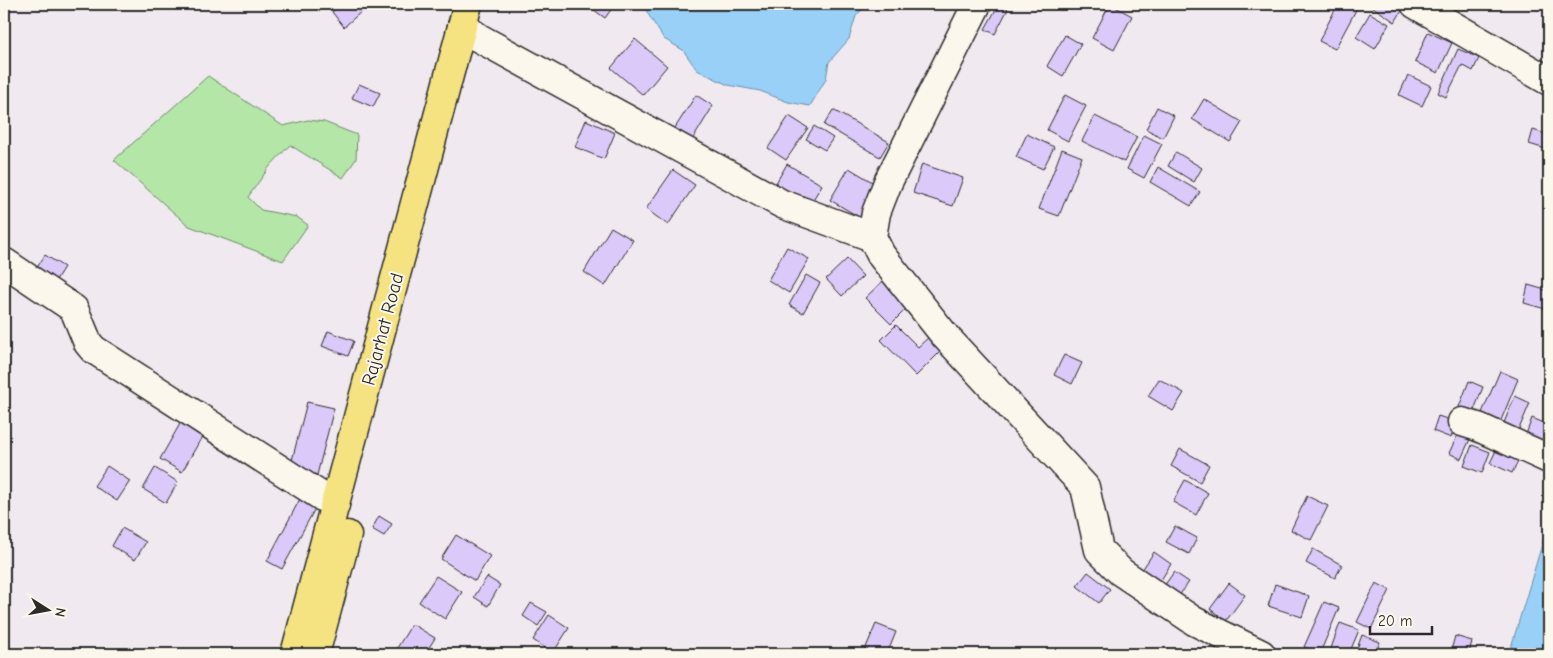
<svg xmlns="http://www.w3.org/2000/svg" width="1553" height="658" font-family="'Comic Neue',sans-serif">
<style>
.green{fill:#b3e6a7;stroke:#6f8869}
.water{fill:#98d0f8;stroke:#6c8ea6}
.building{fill:#dbc9fa;stroke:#2b2b2b}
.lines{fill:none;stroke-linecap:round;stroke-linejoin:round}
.minor-casing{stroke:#2b2b2b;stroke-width:31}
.major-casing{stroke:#2b2b2b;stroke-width:31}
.minor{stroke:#fbf7ec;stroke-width:28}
.major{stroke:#f5e381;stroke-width:28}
.labels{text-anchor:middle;stroke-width:4;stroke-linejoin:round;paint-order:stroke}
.street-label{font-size:19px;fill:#2b2b2b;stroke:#fbf7ec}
</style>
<rect width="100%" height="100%" fill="#f1e9f0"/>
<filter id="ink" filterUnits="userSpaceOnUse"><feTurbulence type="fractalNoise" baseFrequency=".02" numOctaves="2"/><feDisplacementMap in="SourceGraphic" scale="10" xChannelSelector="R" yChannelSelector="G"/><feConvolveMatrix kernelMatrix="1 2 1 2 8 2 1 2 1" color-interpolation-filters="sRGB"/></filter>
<g filter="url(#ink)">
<path class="green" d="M208 76 283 126 308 120 324 122 357 135 356 159 343 178 290 145 270 166 248 197 261 210 297 217 308 225 283 261 189 226 114 160Z"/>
<g class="water">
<path d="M644 4H867L856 16 849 39 829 62 826 79 810 106 788 102 760 91 728 85 697 70 683 50 664 39 648 14Z"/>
<path d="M1549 521V654H1509Z"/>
</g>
<g class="building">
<path d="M341 4H357L363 10 344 27 332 12Z"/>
<path d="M586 4H615L605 18Z"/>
<path d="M999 4 1008 9 995 34 985 29Z"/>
<path d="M1110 4 1132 16 1114 50 1092 38Z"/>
<path d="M1338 4H1350L1357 8 1335 49 1319 41Z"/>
<path d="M1371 4H1395L1403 9 1395 22 1370 5Z"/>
<path d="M1370 13 1389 24 1375 49 1356 37Z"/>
<path d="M1428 32 1452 43 1438 73 1415 62Z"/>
<path d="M1065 35 1081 44 1063 76 1047 66Z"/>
<path d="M635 39 667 66 643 95 611 68Z"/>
<path d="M1458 49 1479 58 1473 71 1462 65 1446 97 1438 93Z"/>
<path d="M1408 75 1431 86 1422 106 1399 95Z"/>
<path d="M359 84 380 93 373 107 352 98Z"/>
<path d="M696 95 713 106 691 142 673 131Z"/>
<path d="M1065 95 1086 106 1068 141 1047 130Z"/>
<path d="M1204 99 1242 122 1230 142 1192 119Z"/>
<path d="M1157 107 1174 116 1163 138 1146 129Z"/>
<path d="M833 110 889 142 880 157 824 125Z"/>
<path d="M789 116 808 128 786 160 768 148Z"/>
<path d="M1095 116 1137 137 1124 162 1082 141Z"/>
<path d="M586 120 615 133 604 159 575 147Z"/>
<path d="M814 126 833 138 825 150 806 139Z"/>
<path d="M1533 130 1549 135V150L1529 144Z"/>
<path d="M1027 134 1054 147 1043 169 1016 157Z"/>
<path d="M1144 135 1162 144 1144 178 1127 169Z"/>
<path d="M1062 149 1082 157 1059 216 1039 209Z"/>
<path d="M1176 152 1202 168 1194 182 1168 166Z"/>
<path d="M787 164 822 185 807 209 773 188Z"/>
<path d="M922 164 963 178 953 206 913 193Z"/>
<path d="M1158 167 1200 192 1191 206 1150 182Z"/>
<path d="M849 168 879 186 861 218 830 200Z"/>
<path d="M673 170 695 185 668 225 646 209Z"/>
<path d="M611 227 633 240 605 286 584 272Z"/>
<path d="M787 247 809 259 789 293 768 280Z"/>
<path d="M45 255 64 267 54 283 35 271Z"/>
<path d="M847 259 863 276 842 296 826 279Z"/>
<path d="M806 275 820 283 803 313 789 305Z"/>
<path d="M886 278 911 304 891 324 865 298Z"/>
<path d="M1528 285 1549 291V310L1524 303Z"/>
<path d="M896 325 918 347 930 336 943 349 916 376 881 340Z"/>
<path d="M328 331 354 341 348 356 322 346Z"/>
<path d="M1547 347H1549V365L1544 364Z"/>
<path d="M1064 355 1082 363 1072 384 1054 375Z"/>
<path d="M1500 371 1518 379 1497 430 1478 422Z"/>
<path d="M1159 379 1184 393 1173 411 1148 396Z"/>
<path d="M1469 381 1483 387 1471 418 1457 412Z"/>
<path d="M1515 396 1530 403 1516 436 1501 430Z"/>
<path d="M307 402 334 408 317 475 290 468Z"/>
<path d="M185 415 207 428 182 472 160 459Z"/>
<path d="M1438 416 1456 422 1451 438 1433 431Z"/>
<path d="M1532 418 1549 425 1541 450 1523 443Z"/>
<path d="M1459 432 1471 437 1461 459 1449 453Z"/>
<path d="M1500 442 1522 453 1512 473 1490 463Z"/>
<path d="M1472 445 1490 452 1482 473 1464 466Z"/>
<path d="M1180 449 1209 465 1200 482 1171 466Z"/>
<path d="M107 466 130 481 117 501 94 486Z"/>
<path d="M155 468 178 482 166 503 143 489Z"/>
<path d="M1185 480 1208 493 1196 515 1173 502Z"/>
<path d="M302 495 318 503 282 569 267 561Z"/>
<path d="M1307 496 1328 506 1311 540 1291 530Z"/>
<path d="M379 516 392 524 384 536 372 529Z"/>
<path d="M1175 526 1197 538 1189 554 1166 542Z"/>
<path d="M122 528 146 542 135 560 112 546Z"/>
<path d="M456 535 490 556 475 581 441 559Z"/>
<path d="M1313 549 1342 565 1335 578 1306 563Z"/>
<path d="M1154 552 1171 564 1156 588 1138 576Z"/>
<path d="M1088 572 1110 589 1099 603 1077 586Z"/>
<path d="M1174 572 1189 582 1173 604 1159 593Z"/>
<path d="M436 576 462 592 445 619 419 602Z"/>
<path d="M487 577 500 585 488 606 474 597Z"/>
<path d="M1229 583 1245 595 1226 621 1210 609Z"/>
<path d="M1376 583 1390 590 1371 629 1357 622Z"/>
<path d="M1275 584 1309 596 1302 617 1268 606Z"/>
<path d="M1324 602 1339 608 1320 653 1304 647Z"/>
<path d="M531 603 547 612 538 626 523 616Z"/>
<path d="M549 615 569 628 553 653 533 640Z"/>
<path d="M1340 623 1359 630 1349 654H1329Z"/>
<path d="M412 624 435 638 425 654H407L397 648Z"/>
<path d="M876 624 896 632 887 654H869L864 652Z"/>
<path d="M1362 635 1380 642 1375 654H1355Z"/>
<path d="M1455 636 1472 641 1469 654H1450Z"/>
</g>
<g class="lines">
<g class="minor-casing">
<g id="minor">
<path d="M977 4 888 182 876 213 872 237 881 255 946 337 1085 487 1099 550 1121 572 1194 621 1261 654"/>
<path d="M1415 4 1549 81"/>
<path d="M462 26 479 38 782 204 872 237"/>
<path d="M4 262 74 309 88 343 93 349 335 505"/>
<path d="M1462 422 1478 427 1549 459"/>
</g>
</g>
<g class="major-casing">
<g id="major">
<path d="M295 654 468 4"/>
<path d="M315 654 347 535"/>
</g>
</g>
<use href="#minor" class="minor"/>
<use href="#major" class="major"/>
</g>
</g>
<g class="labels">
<g class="street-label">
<text transform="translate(382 329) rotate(-75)" y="7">Rajarhat Road</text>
</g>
</g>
<rect width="1553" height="658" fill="none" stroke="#fbf7ec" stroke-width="20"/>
<rect x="10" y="10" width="1533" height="638" fill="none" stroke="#2b2b2b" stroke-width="2" filter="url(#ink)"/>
<g transform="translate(48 610) rotate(101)" stroke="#fbf7ec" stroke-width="4" paint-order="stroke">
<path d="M0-4L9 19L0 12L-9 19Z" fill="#2b2b2b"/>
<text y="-8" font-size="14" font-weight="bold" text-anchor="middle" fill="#2b2b2b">N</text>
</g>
<path d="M1370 626v8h62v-8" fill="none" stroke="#2b2b2b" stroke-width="2.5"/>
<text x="1378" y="626" font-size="15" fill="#2b2b2b" stroke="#fbf7ec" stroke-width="4" paint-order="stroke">20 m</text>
</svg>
